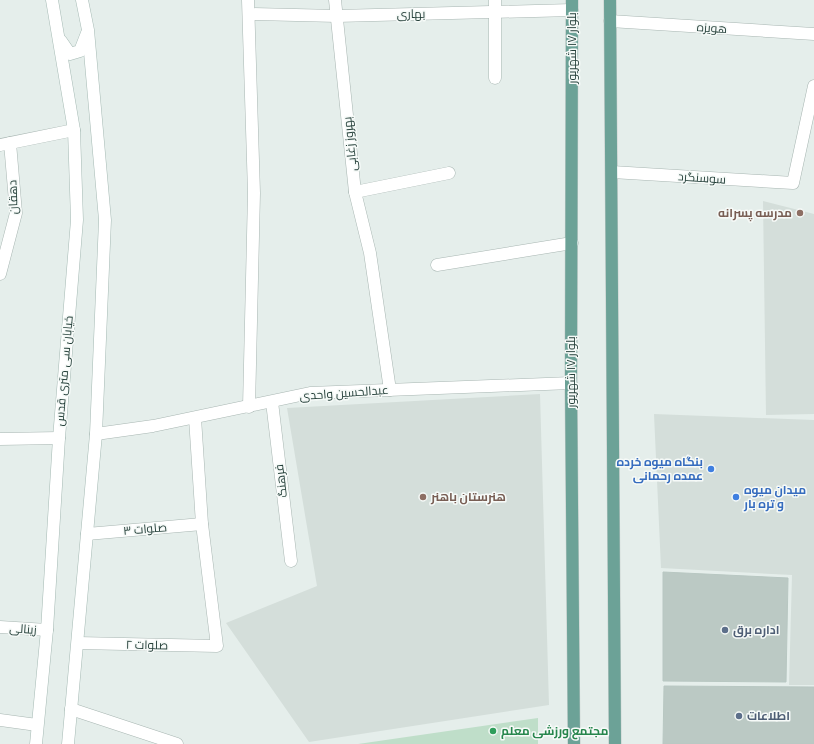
<svg xmlns="http://www.w3.org/2000/svg" width="814" height="744" font-family="'Exo 2',Cairo,sans-serif">
<style>
.built{fill:#d4deda}
.green{fill:#bfdec9}
.building{fill:#bbc9c4;stroke:#b8c7c2}
.lines{fill:none;stroke-linecap:round;stroke-linejoin:round}
.minor-casing{stroke:#a8b6b2;stroke-width:13}
.secondary-casing{stroke:#a4b9b3;stroke-width:13}
.primary-casing{stroke:#c2cac8;stroke-width:13}
.minor{stroke:#fff;stroke-width:12}
.secondary{stroke:#fff;stroke-width:12}
.primary{stroke:#6ca297;stroke-width:12}
.education-dot{fill:#8d6e63;stroke:#f6faf8;stroke-width:1.5}
.shop-dot{fill:#3f7fe0;stroke:#f6faf8;stroke-width:1.5}
.service-dot{fill:#5c6f8a;stroke:#f6faf8;stroke-width:1.5}
.leisure-dot{fill:#2e9e5b;stroke:#f6faf8;stroke-width:1.5}
.labels{text-anchor:middle;stroke-width:3;stroke-linejoin:round;paint-order:stroke}
.street-label{font-size:12px;fill:#25403a;stroke:#f6faf8}
.education-label{font-size:12px;font-weight:bold;fill:#785e54;stroke:#f6faf8;text-anchor:end}
.shop-label{font-size:12px;font-weight:bold;fill:#366cbe;stroke:#f6faf8;text-anchor:end}
.service-label{font-size:12px;font-weight:bold;fill:#4e5e75;stroke:#f6faf8;text-anchor:start}
.leisure-label{font-size:12px;font-weight:bold;fill:#27864d;stroke:#f6faf8;text-anchor:start}
</style>
<rect width="100%" height="100%" fill="#e5eeeb"/>
<g class="built">
<path d="M763 201 814 214V414L766 415Z"/>
<path d="M540 394 549 705 309 742 226 623 317 586 287 408Z"/>
<path d="M654 414 814 420V685H789L792 575 661 568Z"/>
</g>
<path class="green" d="M538 718V744H358Z"/>
<g class="building">
<path d="M663 572 788 578 786 682 663 681Z"/>
<path d="M664 686 814 687V744H663Z"/>
</g>
<g class="lines">
<g class="minor-casing">
<g id="minor">
<path d="M248 0 254 193 249 407"/>
<path d="M335 0 355 192 449 173"/>
<path d="M249 14 337 16 572 10"/>
<path d="M610 21 814 34"/>
<path d="M495 78V0"/>
<path d="M0 145 74 130"/>
<path d="M612 172 793 183 814 86"/>
<path d="M355 192 370 253 390 390"/>
<path d="M437 265 572 243"/>
<path d="M0 274 16 213 10 143"/>
<path d="M272 402 291 561"/>
<path d="M96 434 153 426 310 393 571 383"/>
<path d="M0 439 59 438"/>
<path d="M87 534 202 524"/>
<path d="M0 627 47 630"/>
<path d="M78 643 217 646 202 524 195 418"/>
<path d="M71 709 177 744"/>
<path d="M0 720 37 725"/>
</g>
</g>
<g class="secondary-casing">
<g id="secondary">
<path d="M61 41 70 54 80 51 87 33"/>
<path d="M36 744 47 630 59 438 77 220 74 130 52 0"/>
<path d="M68 744 96 434 105 220 88 30 82 0"/>
</g>
</g>
<g class="primary-casing">
<g id="primary">
<path d="M572 0 571 383 574 744"/>
<path d="M610 0 615 744"/>
</g>
</g>
<use href="#minor" class="minor"/>
<use href="#secondary" class="secondary"/>
<use href="#primary" class="primary"/>
</g>
<g class="education-dot">
<circle cx="800" cy="213" r="4"/>
<circle cx="423" cy="497" r="4"/>
</g>
<g class="shop-dot">
<circle cx="711" cy="469" r="4"/>
<circle cx="736" cy="497" r="4"/>
</g>
<g class="service-dot">
<circle cx="725" cy="630" r="4"/>
<circle cx="739" cy="716" r="4"/>
</g>
<circle class="leisure-dot" cx="493" cy="731" r="4"/>
<g class="labels">
<g class="street-label">
<text transform="translate(411 14) rotate(-1)" y="4">بهاری</text>
<text transform="translate(712 28) rotate(4)" y="4">هویزه</text>
<text transform="translate(572 48) rotate(-90)" y="4">بلوار ١٧ شهریور</text>
<text transform="translate(350 144) rotate(-96)" y="4">بهروز زغابی</text>
<text transform="translate(702 178) rotate(4)" y="4">سوسنگرد</text>
<text transform="translate(13 197) rotate(-92)" y="4">دهقان</text>
<text transform="translate(64 371) rotate(-85)" y="4">خیابان سی متری قدس</text>
<text transform="translate(571 372) rotate(-90)" y="4">بلوار ١٧ شهریور</text>
<text transform="translate(344 393) rotate(-4)" y="4">عبدالحسین واحدی</text>
<text transform="translate(281 481) rotate(-97)" y="4">فرهنگ</text>
<text transform="translate(145 529) rotate(-5)" y="4">صلوات ۳</text>
<text transform="translate(23 629) rotate(4)" y="4">زینالی</text>
<text transform="translate(147 645) rotate(1)" y="4">صلوات ۲</text>
</g>
<g class="education-label">
<text x="792" y="217">مدرسه پسرانه</text>
<text x="431" y="501" text-anchor="start">هنرستان باهنر</text>
</g>
<g class="shop-label">
<text x="703" y="466">بنگاه میوه خرده<tspan x="703" dy="14">عمده رحمانی</tspan></text>
<text x="744" y="494" text-anchor="start">میدان میوه<tspan x="744" dy="14">و تره بار</tspan></text>
</g>
<g class="service-label">
<text x="733" y="634">اداره برق</text>
<text x="747" y="720">اطلاعات</text>
</g>
<g class="leisure-label">
<text x="501" y="735">مجتمع ورزشی معلم</text>
</g>
</g>
</svg>
